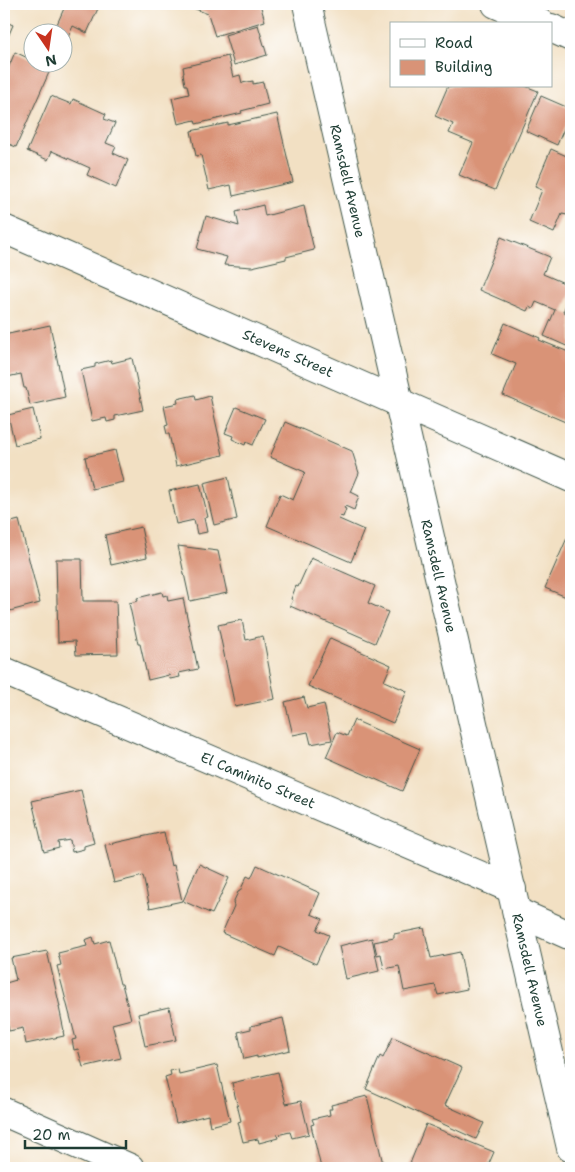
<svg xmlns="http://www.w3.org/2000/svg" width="575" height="1172" font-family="'Shantell Sans',sans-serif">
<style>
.building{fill:#d99377}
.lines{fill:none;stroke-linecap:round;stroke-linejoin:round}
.street-casing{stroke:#3f5549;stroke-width:30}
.secondary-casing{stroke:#3f5549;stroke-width:30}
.street{stroke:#fff;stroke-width:28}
.secondary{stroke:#fff;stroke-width:28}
.labels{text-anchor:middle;stroke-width:4;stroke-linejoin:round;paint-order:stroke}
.street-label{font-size:14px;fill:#1f3d34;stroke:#fff}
</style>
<rect width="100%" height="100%" fill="#fff"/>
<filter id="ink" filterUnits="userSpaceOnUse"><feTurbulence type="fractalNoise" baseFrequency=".02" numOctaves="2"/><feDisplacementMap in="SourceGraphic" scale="10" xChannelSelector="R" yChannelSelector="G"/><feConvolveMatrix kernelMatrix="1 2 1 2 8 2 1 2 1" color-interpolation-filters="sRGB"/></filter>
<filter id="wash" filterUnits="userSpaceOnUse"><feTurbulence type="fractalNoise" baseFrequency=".0096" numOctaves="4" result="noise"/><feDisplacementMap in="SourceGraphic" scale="20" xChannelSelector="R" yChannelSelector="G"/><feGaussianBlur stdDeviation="1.12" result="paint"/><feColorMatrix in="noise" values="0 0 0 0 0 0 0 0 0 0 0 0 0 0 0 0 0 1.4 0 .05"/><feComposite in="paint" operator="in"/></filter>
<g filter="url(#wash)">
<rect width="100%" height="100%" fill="#f2e0c3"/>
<g id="blocks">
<g class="building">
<path d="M66 4H100L87 33 73 26 68 37 62 35V32H58L54 31Z"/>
<path d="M183 4H260L265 21 215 36 208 14Z"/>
<path d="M4 21 13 25 4 46Z"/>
<path d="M258 25 267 55 234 65 225 35Z"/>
<path d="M15 52 32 60V62H39L51 68 16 147 4 142V69L7 71Z"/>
<path d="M228 56 233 77 240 75 242 83 253 81V84L263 82 268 104 241 111 242 113 196 124 195 120 178 124 172 98 189 94 187 85H185L183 73H184L183 67Z"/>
<path d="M448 86H525L538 91 495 190 459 175 473 143 449 133 453 124 435 116Z"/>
<path d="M51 96 71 104 73 99 106 114 104 119 115 123 106 143 116 147 113 153 128 160 116 188 87 175 90 168 52 151 48 160 27 151Z"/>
<path d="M541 96 571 109V112L557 145 526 131Z"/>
<path d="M277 114 293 182 233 196 231 185 209 190 201 155 196 156 191 131 228 123V125Z"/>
<path d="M551 149 571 158V204L567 215 562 214 554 233 529 222 542 190 535 187Z"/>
<path d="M263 205 265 216 304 206 314 250 286 257V259L252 267 224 265 227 257 197 249 206 216 239 226 236 212Z"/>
<path d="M501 237 550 257 543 274 571 286V292L563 312 571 315V348L544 336 555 310 536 302 533 309 529 307 527 311 479 290Z"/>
<path d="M505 323 540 338 539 340 571 353V369L565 384 570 386 565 397 571 399 570 424 503 395 516 364 492 354Z"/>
<path d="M50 325 65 397 30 405 26 388H24L21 374 7 377 4 361V335Z"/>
<path d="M132 358 143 410 115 416V420L107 422 106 418 92 421 81 370 95 367V364L111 360 112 363Z"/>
<path d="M195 395 196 400 210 396 223 455 176 466 169 434H167L165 426 168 425 164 406 178 403 177 399Z"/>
<path d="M236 407 265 419 253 445 246 442 245 445 232 439 233 436 225 433Z"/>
<path d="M33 409 40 439 15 445 8 415Z"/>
<path d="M285 422 352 451 359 473 351 492 359 496 354 510 345 506 344 508 346 509 343 517 340 516 339 519 364 530 351 562 267 526 280 494 293 500 305 472 270 457Z"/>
<path d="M115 450 123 482 92 489 85 457Z"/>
<path d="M228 477 237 519 214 525 204 483Z"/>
<path d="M200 484 208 517 204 518 207 532 197 534 194 520 176 524 169 491Z"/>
<path d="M19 520 40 603 6 612 5 605H4V524Z"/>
<path d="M141 527 147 557 111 565 105 535Z"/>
<path d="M567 538 571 540V599L545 588Z"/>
<path d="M178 546 218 551 227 593 190 601Z"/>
<path d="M311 558 375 586 368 603 388 612 375 643 290 606 293 600 291 599 296 586 298 587Z"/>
<path d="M56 559H82L83 601H116L118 654 76 655 75 641 58 642Z"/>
<path d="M162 592 163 596 167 595 168 601 183 598 198 669 179 673 180 677 170 679 169 675 148 680 140 644H138L129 603 138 601 137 598Z"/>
<path d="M242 620 246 640 263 636 275 699 235 707 218 625Z"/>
<path d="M330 638 391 665 384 681 407 691 393 723 308 686Z"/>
<path d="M304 697 307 708 324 704 332 740 311 744 308 732 293 735 285 702Z"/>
<path d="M354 720 420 749 402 791 326 757 337 732 347 736Z"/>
<path d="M81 790 94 843 84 846V849L72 852 70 840 58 842 59 848 44 852 32 801Z"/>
<path d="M164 832 171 866 174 865 182 901 150 908 143 876 114 883 105 845Z"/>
<path d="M199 864 229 878 212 914 183 901Z"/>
<path d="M257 865 320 893 311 914 323 919 317 930 329 935 316 964 279 947 275 956 222 933 234 906 233 903 238 892 240 891 247 876 251 878Z"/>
<path d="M424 928 431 958 460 952 467 989 438 995 435 985 404 991 399 966 384 969 381 954 377 955 374 942 394 938V934Z"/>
<path d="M93 937 95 944 109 940 120 984H122L131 1019 112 1024 121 1058 83 1067 78 1049 74 1050 72 1040 76 1039 57 966 61 965 58 953 87 946 85 940Z"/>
<path d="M372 938 379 971 346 979 339 946Z"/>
<path d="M47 951 60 1007H59L64 1031H63L64 1036 26 1044 23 1028 9 1031 4 1009V986H6V983L16 980 11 958Z"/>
<path d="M169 1007 176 1040 145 1046 138 1014Z"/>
<path d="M283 1018 290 1050 257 1058V1056L244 1059 238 1032 251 1029V1026Z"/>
<path d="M393 1037 462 1068 445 1105 484 1123 476 1139 366 1089 380 1056 383 1058Z"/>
<path d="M217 1065 230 1121 210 1126 208 1115 176 1123 165 1077 171 1075 170 1071 178 1069 179 1074Z"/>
<path d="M278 1072 286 1104 301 1101 309 1134 292 1138 290 1132 277 1135 278 1138 259 1143 258 1139 243 1142 238 1122 241 1121 232 1083Z"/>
<path d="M367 1096 384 1168H321L311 1125 314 1124 312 1119 330 1115 329 1109H332L331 1105Z"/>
<path d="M426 1124 494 1152 487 1168H414L409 1166Z"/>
</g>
</g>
</g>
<g filter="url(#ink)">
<use href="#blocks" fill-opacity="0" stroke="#3f5549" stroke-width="1"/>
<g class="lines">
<g class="street-casing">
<g id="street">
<path d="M496 4 542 24"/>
<path d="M551 28 571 37"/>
<path d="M4 229 571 478"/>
<path d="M4 671 512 889"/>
<path d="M517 912 571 936"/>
<path d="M4 1112 130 1168"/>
</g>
</g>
<g class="secondary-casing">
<path id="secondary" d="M307 4 571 1148"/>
</g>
<use href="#street" class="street"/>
<use href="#secondary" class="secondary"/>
</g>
</g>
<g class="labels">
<g class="street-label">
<text transform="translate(348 181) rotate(77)" y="5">Ramsdell Avenue</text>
<text transform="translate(288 353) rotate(24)" y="5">Stevens Street</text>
<text transform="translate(439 576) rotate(77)" y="5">Ramsdell Avenue</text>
<text transform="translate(258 780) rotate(23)" y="5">El Caminito Street</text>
<text transform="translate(530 970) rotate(77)" y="5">Ramsdell Avenue</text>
</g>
</g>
<rect width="575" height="1172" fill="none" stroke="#fff" stroke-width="20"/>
<rect x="390" y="22" width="162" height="65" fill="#ffffff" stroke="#a5b1ae"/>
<rect x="400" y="39" width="25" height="8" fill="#ffffff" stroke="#a5b1ae"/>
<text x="435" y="48" font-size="15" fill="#1f3d34">Road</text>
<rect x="400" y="60" width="25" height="15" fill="#d99377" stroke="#a5b1ae"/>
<text x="435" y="72" font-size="15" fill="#1f3d34">Building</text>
<g transform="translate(48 48) rotate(167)"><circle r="24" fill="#ffffff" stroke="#a5b1ae"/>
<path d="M0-4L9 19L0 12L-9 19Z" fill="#c8321e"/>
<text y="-8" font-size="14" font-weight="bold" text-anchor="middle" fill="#1f3d34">N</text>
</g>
<path d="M25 1140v8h101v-8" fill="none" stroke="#1f3d34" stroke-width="2.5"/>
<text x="32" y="1140" font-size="15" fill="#1f3d34" stroke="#ffffff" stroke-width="4" paint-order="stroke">20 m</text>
</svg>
